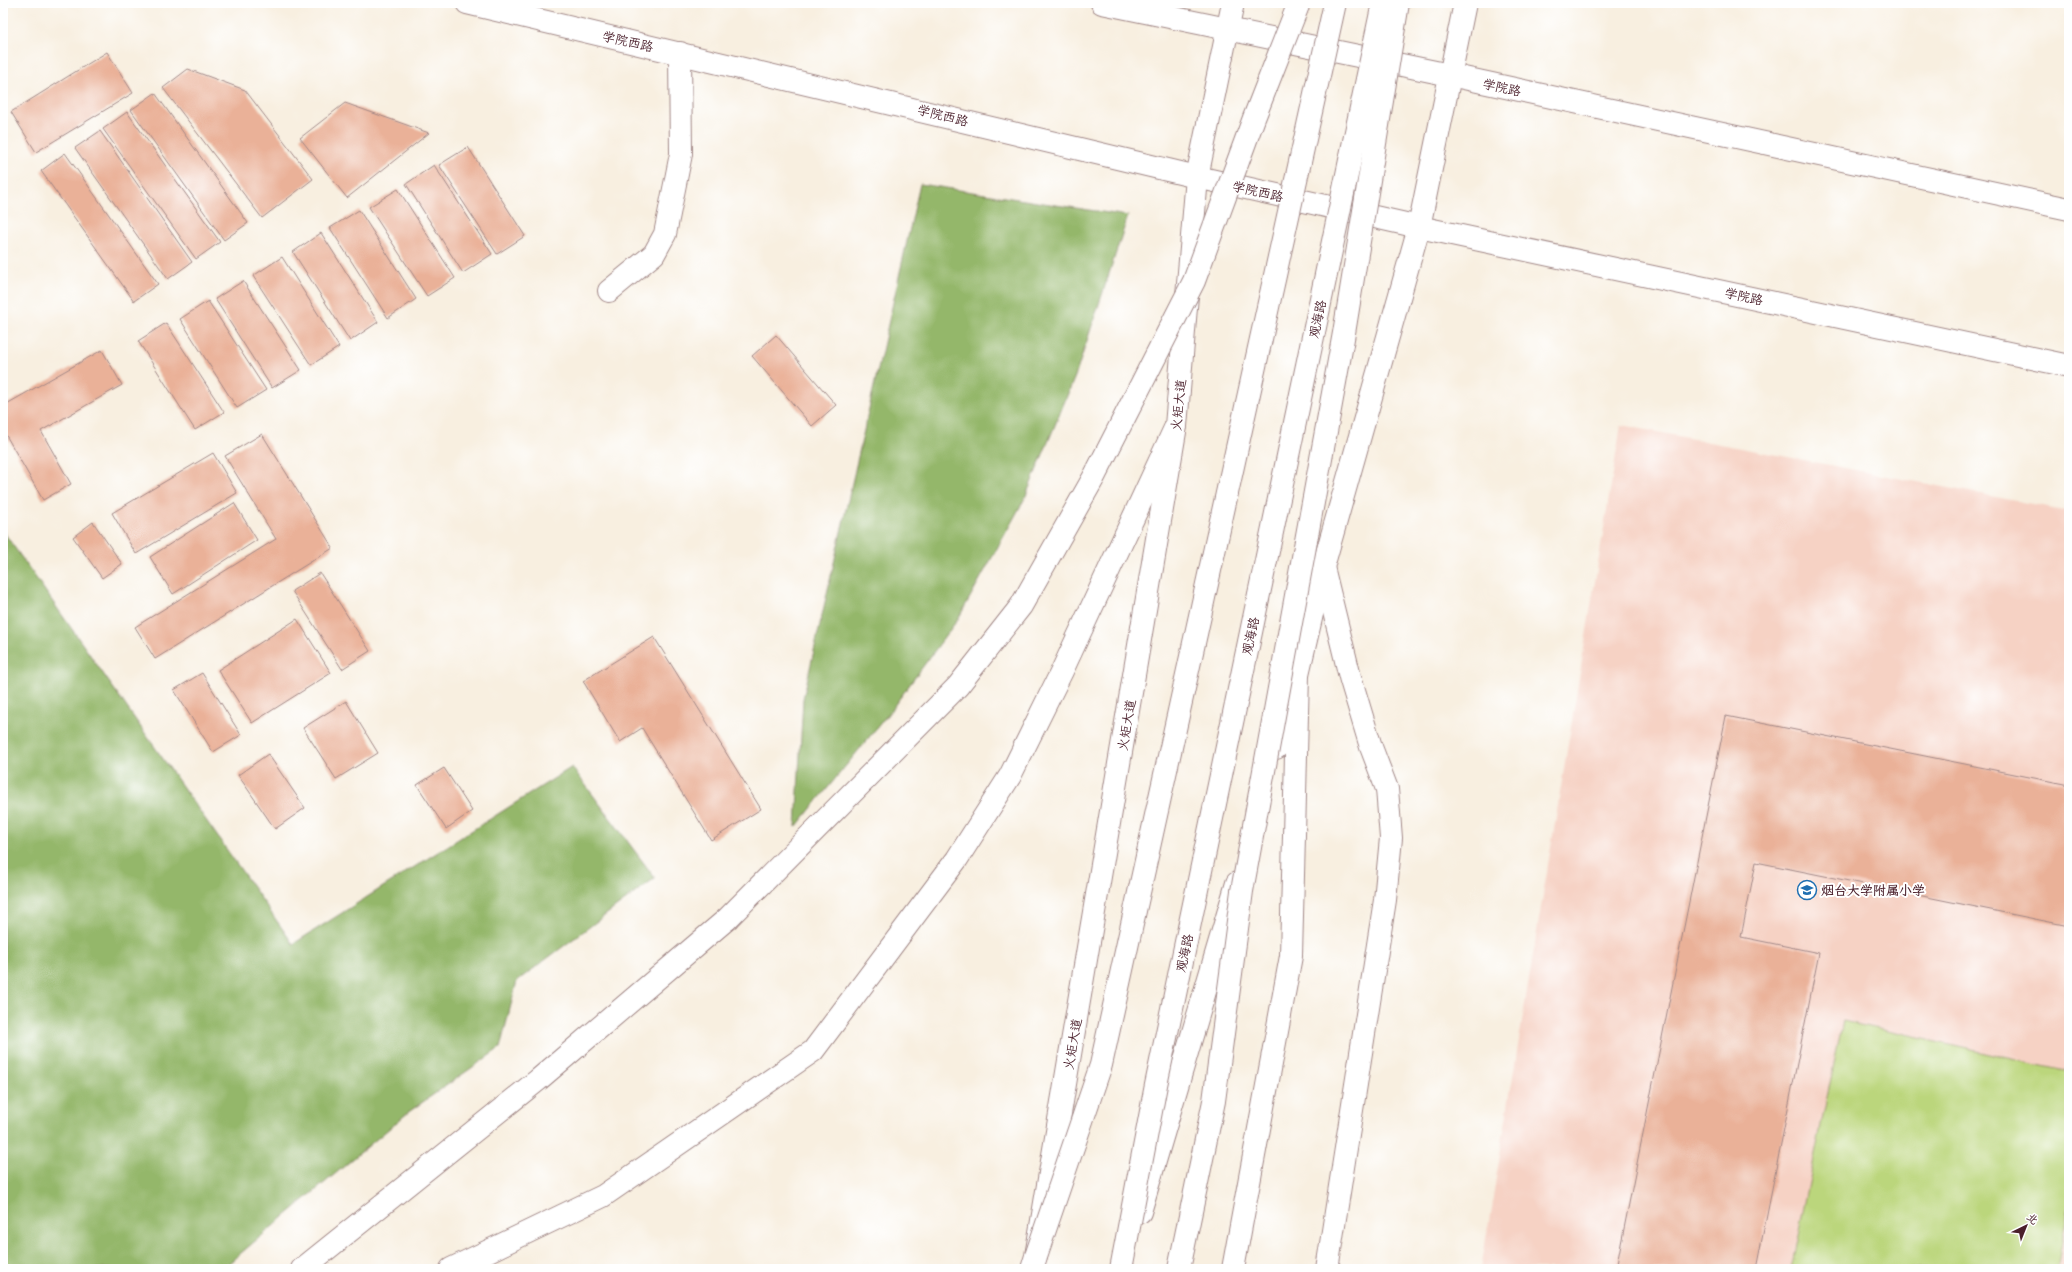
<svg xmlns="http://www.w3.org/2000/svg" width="2072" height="1272" font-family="Sriracha,'LXGW WenKai TC',sans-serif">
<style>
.built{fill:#f6d2c4}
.green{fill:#bbd67b;stroke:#827a53}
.forest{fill:#94b76b;stroke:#6f6b4b}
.building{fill:#eab198}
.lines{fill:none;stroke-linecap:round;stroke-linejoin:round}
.minor-casing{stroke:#a18786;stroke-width:24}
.secondary-casing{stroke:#a18786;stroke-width:24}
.primary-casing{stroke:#a18786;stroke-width:24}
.motorway-casing{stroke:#a18786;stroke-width:24}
.minor{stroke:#fff;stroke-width:22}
.secondary{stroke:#fff;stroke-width:22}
.primary{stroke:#fff;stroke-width:22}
.motorway{stroke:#fff;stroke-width:22}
.primary-bridge-casing{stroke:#a18786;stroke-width:24;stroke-linecap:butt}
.motorway-bridge-casing{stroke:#a18786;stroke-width:24;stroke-linecap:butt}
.primary-bridge{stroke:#fff;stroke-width:22}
.motorway-bridge{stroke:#fff;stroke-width:22}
.labels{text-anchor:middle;stroke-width:4;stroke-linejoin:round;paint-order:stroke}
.street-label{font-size:13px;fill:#4a1f2b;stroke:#fff}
.poi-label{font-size:13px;font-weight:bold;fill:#4a1f2b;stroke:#fff;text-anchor:start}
</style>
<rect width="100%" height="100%" fill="#fff"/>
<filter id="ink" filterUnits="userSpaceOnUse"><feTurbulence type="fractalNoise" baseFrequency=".025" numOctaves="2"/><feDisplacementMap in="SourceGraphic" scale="8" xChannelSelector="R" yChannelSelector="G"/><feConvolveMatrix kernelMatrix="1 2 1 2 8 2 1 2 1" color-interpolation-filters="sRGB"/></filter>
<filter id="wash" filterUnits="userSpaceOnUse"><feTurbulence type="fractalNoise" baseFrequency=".012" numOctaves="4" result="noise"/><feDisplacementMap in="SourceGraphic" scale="16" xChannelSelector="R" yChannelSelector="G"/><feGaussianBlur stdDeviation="0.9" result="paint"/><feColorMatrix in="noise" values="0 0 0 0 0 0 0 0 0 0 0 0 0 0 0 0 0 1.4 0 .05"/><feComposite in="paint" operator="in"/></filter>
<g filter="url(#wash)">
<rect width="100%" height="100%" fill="#f8efe0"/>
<path class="built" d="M1621 425 2069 511V1269H1481Z"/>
<path class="green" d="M1843 1021 2069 1072V1204L2057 1269H1791Z"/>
<g class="forest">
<path d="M920 184 1128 216 1076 374 1025 498 958 619 888 714 796 827 803 699Z"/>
<path d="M3 531 293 944 572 767 655 878 517 981 500 1048 410 1111 222 1269H3Z"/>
</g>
<g id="blocks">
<g class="building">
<path d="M107 52 133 93 36 152 11 112Z"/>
<path d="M188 69 245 90 313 179 262 218 163 88Z"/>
<path d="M155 93 248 223 224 240 131 110Z"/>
<path d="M345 103 429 133 347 198 300 138Z"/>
<path d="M127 112 220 242 196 259 103 129Z"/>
<path d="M100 131 192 262 168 279 75 148Z"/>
<path d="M468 147 525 236 497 254 439 165Z"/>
<path d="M65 153 158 284 134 301 41 171Z"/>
<path d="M434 165 492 254 463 273 406 184Z"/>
<path d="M398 189 455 278 427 296 369 207Z"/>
<path d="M359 210 416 299 388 318 330 228Z"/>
<path d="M321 233 378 322 350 341 293 252Z"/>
<path d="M282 257 339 347 311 365 253 276Z"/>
<path d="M243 281 301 370 272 388 215 299Z"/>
<path d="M208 301 266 390 237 408 180 319Z"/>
<path d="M166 323 224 412 195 430 138 341Z"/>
<path d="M776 335 836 405 812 426 752 356Z"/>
<path d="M102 350 122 385 41 431 71 484 43 500 3 430V406Z"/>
<path d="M262 434 333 548 155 659 135 627 276 539 225 456Z"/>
<path d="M213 453 237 493 136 554 112 513Z"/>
<path d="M234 503 257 540 173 594 150 557Z"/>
<path d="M93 522 122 564 102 578 73 537Z"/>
<path d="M320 573 370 651 342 669 292 591Z"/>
<path d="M297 619 331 673 252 723 218 670Z"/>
<path d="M654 637 761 809 711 840 642 728 620 742 583 681Z"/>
<path d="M202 673 241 735 213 752 174 690Z"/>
<path d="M346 701 378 753 336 779 303 728Z"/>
<path d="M1726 716 2069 785V926L1756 862 1741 937 1819 953 1756 1269H1616Z"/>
<path d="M268 754 305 808 275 829 238 775Z"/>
<path d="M444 768 472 811 446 829 417 785Z"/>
</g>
</g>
</g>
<g filter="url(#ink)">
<use href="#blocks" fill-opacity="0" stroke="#a18786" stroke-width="1"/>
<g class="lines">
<g class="minor-casing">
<g id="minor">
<path d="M609 291 654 254 665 234 681 154 680 53"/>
<path d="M1323 567 1350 677 1371 747 1387 789 1391 838 1385 900 1327 1269"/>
</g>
</g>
<g class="secondary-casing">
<g id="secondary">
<path d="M1450 75 2069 209"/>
<path d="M1419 227 2069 366"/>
</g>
</g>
<g class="primary-casing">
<g id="primary">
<path d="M467 3 1197 177 1419 227"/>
<path d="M1102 3 1450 75"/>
<path d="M1276 748 1298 674 1323 567 1419 227 1465 3"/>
<path d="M1140 1212 1237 883"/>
<path d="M1032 1269 1036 1256 1176 426 1197 177 1233 3"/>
</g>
</g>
<g class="motorway-casing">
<g id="motorway">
<path d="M302 1269 538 1080 727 919"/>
<path d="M451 1269 603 1196 813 1051 957 859 1010 776 1062 671 1176 426"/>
<path d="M1233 1269 1291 956 1298 674"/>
</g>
</g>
<use href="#minor" class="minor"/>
<use href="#secondary" class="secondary"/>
<use href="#primary" class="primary"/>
<use href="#motorway" class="motorway"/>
<g class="primary-bridge-casing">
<g id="primary-bridge">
<path d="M1036 1256 1101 1065 1335 3"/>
<path d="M1121 1269 1156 1085 1383 3"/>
</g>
</g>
<g class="motorway-bridge-casing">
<g id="motorway-bridge">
<path d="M727 919 958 686 1021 606 1094 477 1194 281 1254 118 1299 3"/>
<path d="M1179 1269 1214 1101 1242 891 1344 333 1398 3"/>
</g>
</g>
<use href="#primary-bridge" class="primary-bridge"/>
<use href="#motorway-bridge" class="motorway-bridge"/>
</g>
</g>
<defs>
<g id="school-ring" transform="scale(1)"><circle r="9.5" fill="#fff" stroke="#1f6fb2" stroke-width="1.5"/><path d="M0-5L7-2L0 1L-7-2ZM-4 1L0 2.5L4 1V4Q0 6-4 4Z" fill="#1f6fb2"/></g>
</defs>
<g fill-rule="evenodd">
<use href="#school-ring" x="1807" y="890"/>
</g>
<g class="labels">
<g class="street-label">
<text transform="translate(628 41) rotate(13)" y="5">学院西路</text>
<text transform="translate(1502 87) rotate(12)" y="5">学院路</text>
<text transform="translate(943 115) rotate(14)" y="5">学院西路</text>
<text transform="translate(1258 191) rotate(13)" y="5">学院西路</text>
<text transform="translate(1744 296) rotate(12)" y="5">学院路</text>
<text transform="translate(1317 319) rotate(-78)" y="5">观海路</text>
<text transform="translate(1178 405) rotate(-84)" y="5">火矩大道</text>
<text transform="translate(1250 636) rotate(-78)" y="5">观海路</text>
<text transform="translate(1126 725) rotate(-80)" y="5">火矩大道</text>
<text transform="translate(1184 953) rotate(-78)" y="5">观海路</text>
<text transform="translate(1072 1044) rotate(-80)" y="5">火矩大道</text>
</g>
<g class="poi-label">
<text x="1821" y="895">烟台大学附属小学</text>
</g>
</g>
<rect width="2072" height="1272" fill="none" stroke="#fff" stroke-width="16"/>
<g transform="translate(2026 1226) rotate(43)" stroke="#ffffff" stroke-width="3" paint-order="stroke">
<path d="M0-3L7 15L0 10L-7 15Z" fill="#4a1f2b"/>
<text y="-6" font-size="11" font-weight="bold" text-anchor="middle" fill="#4a1f2b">北</text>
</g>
</svg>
